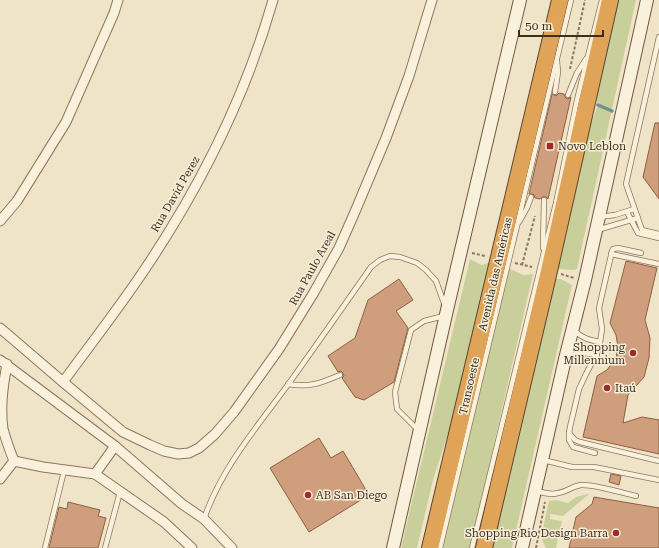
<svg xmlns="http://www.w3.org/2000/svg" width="659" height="548" font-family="'Roboto Serif',serif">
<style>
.green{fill:#c9cf9b}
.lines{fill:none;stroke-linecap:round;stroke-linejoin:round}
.stream{stroke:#6f938a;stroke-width:3.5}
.building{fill:#cf9f7d;stroke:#8d5f41}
.lane-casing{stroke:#8d765c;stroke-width:6}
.street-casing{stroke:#8d765c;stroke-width:11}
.secondary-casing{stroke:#6f573f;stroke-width:14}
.highway-casing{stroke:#5b4430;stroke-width:18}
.path{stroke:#8d765c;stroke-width:2;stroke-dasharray:3 2;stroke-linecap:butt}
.lane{stroke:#faf1dc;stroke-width:4.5}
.street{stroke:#faf1dc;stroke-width:9}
.secondary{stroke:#faf1dc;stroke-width:12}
.highway{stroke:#e0a458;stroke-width:16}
.poi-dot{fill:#9e2a2b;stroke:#f7eed8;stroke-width:1.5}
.labels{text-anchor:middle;stroke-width:3;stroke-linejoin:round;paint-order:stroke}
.poi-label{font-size:11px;fill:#3d2e20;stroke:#f7eed8;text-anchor:start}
.street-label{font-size:11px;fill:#3d2e20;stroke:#f7eed8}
</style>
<rect width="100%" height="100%" fill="#f0e4c8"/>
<g class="green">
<path d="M614 0H636L577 269 574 270 559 269 553 270 586 136 598 105 594 93Z"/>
<path d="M470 259 481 265 492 262 461 393 433 480 417 548H401Z"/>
<path d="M508 268 523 275 533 274 470 548H442Z"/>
<path d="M550 279H561L572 285 512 548H492Z"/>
<path d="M587 494H589L563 516 550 514V519L562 521 556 548H546L541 537 549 501 556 500 568 503C571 501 573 499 575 498 579 495 583 496 587 494Z"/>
</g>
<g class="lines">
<path class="stream" d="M598 105 612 111"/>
</g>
<g class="building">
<path d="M559 93 564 94 565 97 567 99 570 98 571 97 548 199 546 197 544 196 540 199 535 198 534 195 533 194H529L552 94 556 96Z"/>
<path d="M655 123H659V199L643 177Z"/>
<path d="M626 261 657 268 645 320 650 338 649 358 644 377 628 395 623 423 642 417 659 420V454L583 437 597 376 607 370 616 358 618 347 616 335 610 323Z"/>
<path d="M399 279 413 300 396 311 408 328 394 382 364 400 355 397 342 378 344 376 343 373 341 371 338 372 328 356 355 338 368 300Z"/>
<path d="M319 438 331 458 343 451 369 495 309 532 270 468Z"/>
<path d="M611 474 621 476 619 485 609 482Z"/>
<path d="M594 497 659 508V548H569L576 517 592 504Z"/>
<path d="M68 502 100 510 98 516 106 518 98 548H49L59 507 67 509Z"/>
</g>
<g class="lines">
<g class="lane-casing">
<g id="lane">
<path d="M659 37 626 184 642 230 659 234"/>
<path d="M555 92 558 72 557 61"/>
<path d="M568 95 577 73 586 59"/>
<path d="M627 212 638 233 659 238"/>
<path d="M599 217 615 215 634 209"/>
<path d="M519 222 527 208 531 197"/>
<path d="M597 230 638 218"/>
<path d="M543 248 544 200"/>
<path d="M641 253 618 248 613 249 612 251 599 308 602 329 599 349 586 374 579 389 570 427 569 433 575 440 580 442 659 461"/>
<path d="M611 254 659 264"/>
<path d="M573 329C581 338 589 340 600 342"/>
<path d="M568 357C577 352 586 353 597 355"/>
<path d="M288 384C309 388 321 383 340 375"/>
<path d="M419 431 397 409 395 392 411 330 424 321 444 316"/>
<path d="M569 433V440L573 447 595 453"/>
<path d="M543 460 572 467H594L659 480"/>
<path d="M537 491C544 493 551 495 558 493 566 492 573 486 581 485 595 484 622 493 636 496"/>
<path d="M204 519C221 469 256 428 287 386 315 347 343 307 371 267L380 260 390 256 400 257 417 263 426 270 436 281 445 306"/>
<path d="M45 548 64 471"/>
<path d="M105 548 120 492"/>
<path d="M440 548 571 0"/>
<path d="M472 548 556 203 577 100 602 0"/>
</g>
</g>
<g class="street-casing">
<g id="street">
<path d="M0 221 17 201 66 122 114 13 118 0"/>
<path d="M0 328 63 382 123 432 150 445 164 451 178 454 189 453 199 448 215 434 234 412 279 349 313 294 339 248 354 214 386 138 409 76 432 0"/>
<path d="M0 360 115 446 182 504 204 519 232 548"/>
<path d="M7 364C3 386 0 407 3 429 6 440 10 451 14 461"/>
<path d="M63 382C90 345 119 308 145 269 200 187 246 95 273 0"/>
<path d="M14 461 43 467 95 474 164 522 192 548"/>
<path d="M95 474 115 446"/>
<path d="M0 479 14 461"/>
</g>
</g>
<g class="secondary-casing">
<g id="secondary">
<path d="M393 548 447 310 520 0"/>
<path d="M522 548 565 359 585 280 647 0"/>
</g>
</g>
<g class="highway-casing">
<g id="highway">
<path d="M430 548 560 0"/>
<path d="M484 548 549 271 610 0"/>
</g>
</g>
<g class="path">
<path d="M570 69 585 0"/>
<path d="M472 253 485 256"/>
<path d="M515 263 532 267"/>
<path d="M522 265 535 216"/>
<path d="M561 274 574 278"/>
<path d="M536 548 545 502"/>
</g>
<use href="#lane" class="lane"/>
<use href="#street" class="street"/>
<use href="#secondary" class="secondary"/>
<use href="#highway" class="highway"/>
</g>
<g class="poi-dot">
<rect x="546" y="142" width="8" height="8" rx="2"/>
<circle cx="633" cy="353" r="4"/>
<circle cx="607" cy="388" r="4"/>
<circle cx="308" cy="495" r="4"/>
<circle cx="616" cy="533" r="4"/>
</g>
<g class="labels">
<g class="poi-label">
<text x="558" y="150">Novo Leblon</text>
<text x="625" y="351" text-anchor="end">Shopping<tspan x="625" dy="13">Millennium</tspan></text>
<text x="615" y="392">Itaú</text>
<text x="316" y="499">AB San Diego</text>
<text x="608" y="537" text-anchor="end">Shopping Rio Design Barra</text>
</g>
<g class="street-label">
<text transform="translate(175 194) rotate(-60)" y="4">Rua David Perez</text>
<text transform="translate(312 268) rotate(-61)" y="4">Rua Paulo Areal</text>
<text transform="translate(495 274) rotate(-77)" y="4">Avenida das Américas</text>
<text transform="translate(469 386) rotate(-77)" y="4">Transoeste</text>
</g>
</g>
<path d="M519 30v6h84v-6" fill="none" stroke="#3d2e20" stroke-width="2"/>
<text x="525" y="30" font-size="12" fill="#3d2e20" stroke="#f7eed8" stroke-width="3" paint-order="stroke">50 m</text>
</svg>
